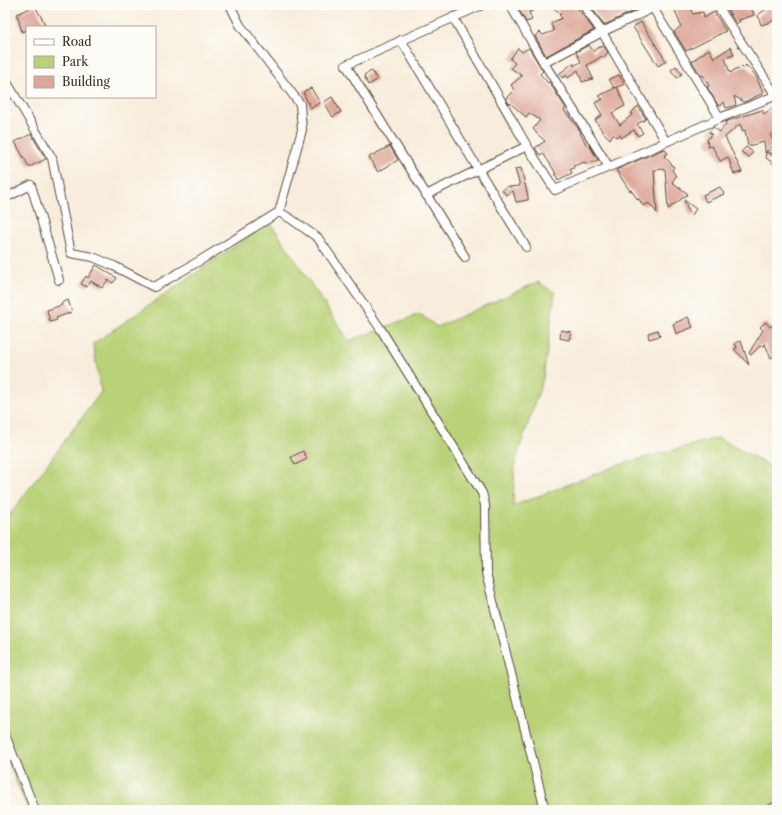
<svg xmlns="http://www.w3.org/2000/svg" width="782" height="815" font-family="'Libre Caslon Text',serif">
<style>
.green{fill:#b9d278;stroke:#7a7e4b}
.building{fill:#dda89a}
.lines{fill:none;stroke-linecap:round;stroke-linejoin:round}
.minor-casing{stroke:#57473a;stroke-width:10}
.minor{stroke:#fff;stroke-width:8}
</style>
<rect width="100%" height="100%" fill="#fdfcf7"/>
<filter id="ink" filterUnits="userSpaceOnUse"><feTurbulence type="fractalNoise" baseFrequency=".025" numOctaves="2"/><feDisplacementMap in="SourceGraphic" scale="8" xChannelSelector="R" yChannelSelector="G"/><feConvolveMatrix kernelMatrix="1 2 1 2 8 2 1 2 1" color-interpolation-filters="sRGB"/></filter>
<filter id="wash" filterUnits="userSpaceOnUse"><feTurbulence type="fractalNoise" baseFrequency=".012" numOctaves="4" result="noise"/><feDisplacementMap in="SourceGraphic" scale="16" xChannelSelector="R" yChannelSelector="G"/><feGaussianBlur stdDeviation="0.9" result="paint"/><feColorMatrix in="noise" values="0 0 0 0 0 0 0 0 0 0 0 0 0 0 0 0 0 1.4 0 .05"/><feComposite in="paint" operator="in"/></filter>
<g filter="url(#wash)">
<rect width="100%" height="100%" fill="#f8eddc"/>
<path class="green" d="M270 222 349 341 420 314 437 327 538 282 555 293 543 379 515 462 513 506 618 465 718 438 777 470V810H28L5 754V521L101 392 93 344Z"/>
<g id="blocks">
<g class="building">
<path d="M516 5H530L533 11 529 12 532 20 526 22Z"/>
<path d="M550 5H565L569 8 571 5H575L594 30 546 56 535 36 540 32 543 35 554 31 551 23 562 18 559 15 561 14Z"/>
<path d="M590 5H646L604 25Z"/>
<path d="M685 5H689L693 14 703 12 704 18 714 12 726 31 686 51 674 32 681 26 674 8Z"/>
<path d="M725 5H750L754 15 739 20 740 21 736 24Z"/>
<path d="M767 5H777V17L771 22 761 25 758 15 769 7Z"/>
<path d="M35 6 45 24 39 27H27V30L22 32 17 14Z"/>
<path d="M641 22 666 61 658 66 633 27Z"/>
<path d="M589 45 594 52 597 48 604 46 608 52 603 58 601 56 598 59 587 65 593 79 582 82 578 70 568 78 566 75 563 78 559 74 573 63 574 64 573 66 581 62 576 52Z"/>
<path d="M731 47 734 55 725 58 730 73 737 68 738 70 742 66 744 68 746 65 756 76 763 93 744 102 734 96 736 105 726 108 724 102 721 106 718 105 707 87 709 86 703 75 701 76 692 61 709 49 714 58Z"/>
<path d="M518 48 522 52 529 48 543 71 540 74 548 83 549 82 566 108 564 110 581 132 580 133 587 146 589 145 598 160 586 164 585 162 573 166 574 168 570 169 572 173 558 180 554 170 543 153 540 155 535 148 545 141 536 133V132L533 129 540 120 529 113 526 117 510 103 509 104 506 98 514 90 511 85 522 76 511 68 515 63 510 59Z"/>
<path d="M676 66 682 74 677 78 671 70Z"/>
<path d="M372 71 377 80 368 85 364 75Z"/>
<path d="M619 75 625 84 617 87 625 106 612 113 620 125 632 115 631 113 638 106 646 119 637 124 643 133 638 136 634 130 621 138 620 135 616 137 613 134 610 139 603 132 595 120 602 115 595 103 603 99 599 96 617 87 614 88 609 79Z"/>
<path d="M311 88 320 103 310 108 303 92Z"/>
<path d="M332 97 341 112 333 117 324 102Z"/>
<path d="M774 107 777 110V131L770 135 776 145 765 152 777 156V166L766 158 764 142 748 146 745 130 743 131 740 124 725 137 742 172 734 174 728 157 720 161 712 146 708 147 707 140 712 134 709 132 713 127 720 132 726 124 725 122 762 110 764 114Z"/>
<path d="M31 134 46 159 29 167 15 142Z"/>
<path d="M390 146 398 160 378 172 369 157Z"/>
<path d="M746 147 753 152 749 157 741 152Z"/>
<path d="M664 149 668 153 664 156 674 167 672 170 676 176 672 182 688 194 668 209 665 169 654 170 657 213 649 203 643 206 639 199 638 200 631 190 630 191 616 170Z"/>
<path d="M521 168 528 197V200L516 202 513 191 506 195 502 190 508 186 509 187 520 186 515 169Z"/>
<path d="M720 187 724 194 706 202 703 195Z"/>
<path d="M684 200 696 209 691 216Z"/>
<path d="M96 265 117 278 113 283 108 280 102 288 91 281 87 287 81 284 86 276 88 278Z"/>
<path d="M68 300 72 312 56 318 57 320 50 322 47 310 62 305 61 303Z"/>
<path d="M688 317 693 327 676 334 673 324Z"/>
<path d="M766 322 770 327 777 324V355L771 358 765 344 763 347 761 345 751 355 749 353 763 330 760 327Z"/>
<path d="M561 330 571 332 569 340 560 338Z"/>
<path d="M658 330 660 336 649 339 648 333Z"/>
<path d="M741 341 749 365 734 349 737 348 735 343Z"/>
<path d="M303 451 307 459 295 465 291 457Z"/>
</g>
</g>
</g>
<g filter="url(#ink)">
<use href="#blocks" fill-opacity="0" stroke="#57473a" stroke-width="1"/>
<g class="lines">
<g class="minor-casing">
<g id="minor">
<path d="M510 5 544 63"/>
<path d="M583 5 602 32 653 8 720 118 609 167 544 63 602 32 666 142"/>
<path d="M717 5 773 91 774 96"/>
<path d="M401 40 478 169 526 247"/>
<path d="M5 79 52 158 71 253 93 257 114 266 154 287 201 260 279 212 302 130 300 104 240 25 230 5"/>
<path d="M720 118 777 95"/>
<path d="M527 146 555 190 609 167"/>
<path d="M426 195 527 146 453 17"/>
<path d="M5 198 31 185 59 280"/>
<path d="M279 212 291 219 318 238 380 328 482 493 485 505 486 573 545 810"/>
<path d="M465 257 346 65 482 5"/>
<path d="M5 735 35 810"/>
<path d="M769 810 777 806"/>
</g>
</g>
<use href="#minor" class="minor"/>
</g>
</g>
<rect width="782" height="815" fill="none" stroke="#fdfcf7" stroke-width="20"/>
<rect x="26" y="26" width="130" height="72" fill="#fdfcf7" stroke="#afa8a0"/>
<rect x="34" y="39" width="20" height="6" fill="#ffffff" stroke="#afa8a0"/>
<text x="62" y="46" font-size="12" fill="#3b2a1e">Road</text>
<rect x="34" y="56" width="20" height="12" fill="#b9d278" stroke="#afa8a0"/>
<text x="62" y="66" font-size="12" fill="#3b2a1e">Park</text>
<rect x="34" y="76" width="20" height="12" fill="#dda89a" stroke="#afa8a0"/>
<text x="62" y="86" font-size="12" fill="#3b2a1e">Building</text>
</svg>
